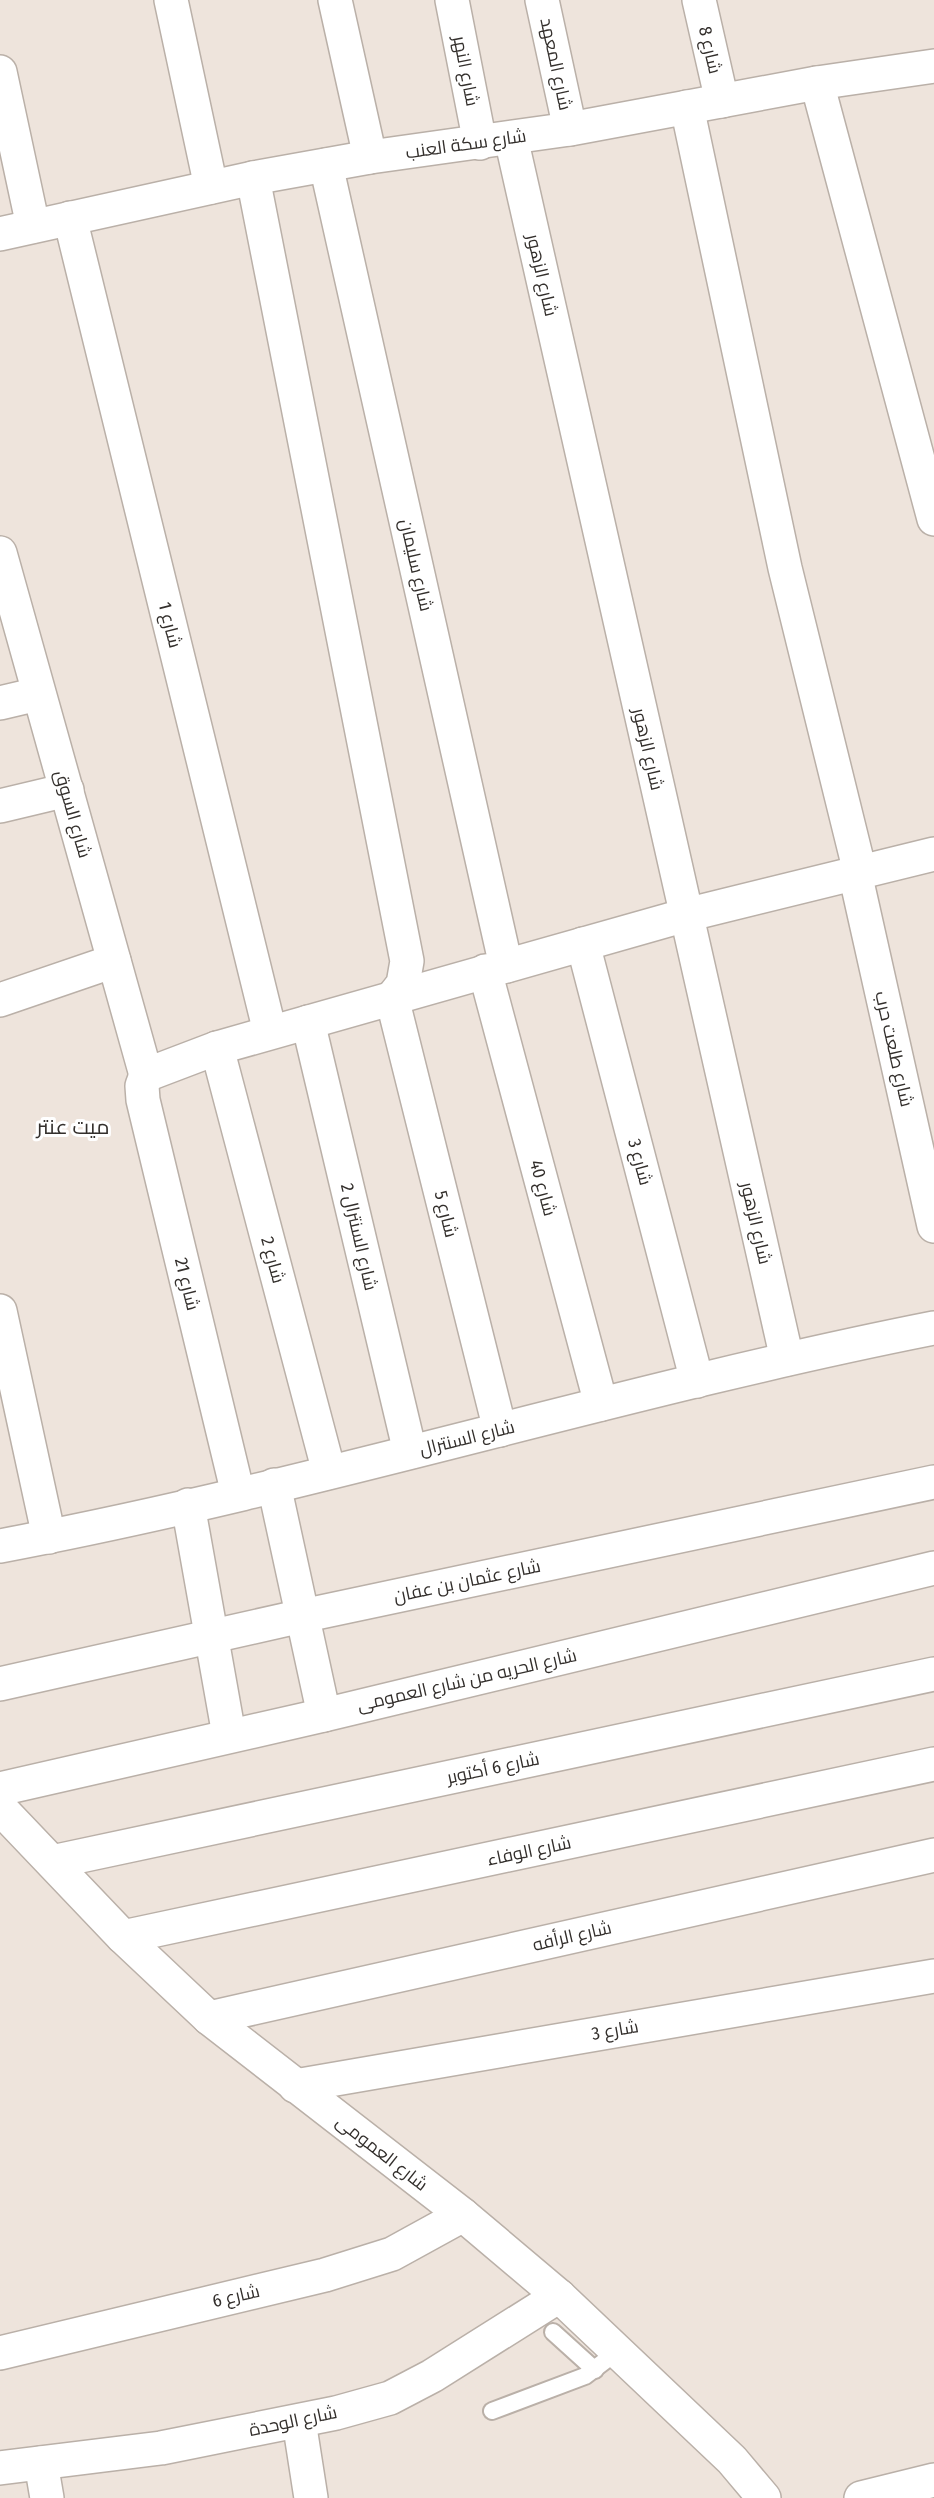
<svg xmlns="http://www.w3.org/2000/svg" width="934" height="2498" font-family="'Fira Sans Condensed',Cairo,sans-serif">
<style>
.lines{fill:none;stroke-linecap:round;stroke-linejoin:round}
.service-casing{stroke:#bab0a8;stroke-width:20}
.minor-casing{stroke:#bab0a8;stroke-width:36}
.service{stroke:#fff;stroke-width:16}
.minor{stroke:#fff;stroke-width:33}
.labels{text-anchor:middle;stroke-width:6;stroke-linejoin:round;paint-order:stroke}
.street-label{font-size:18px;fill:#332f2c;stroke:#fff}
.quarter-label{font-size:21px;fill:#332f2c;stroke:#fff}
</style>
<rect width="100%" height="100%" fill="#eee4dc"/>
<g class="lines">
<g class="service-casing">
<g id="service">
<path d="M553 2332 595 2370"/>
<path d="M492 2411 585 2376 618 2351"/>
</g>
</g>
<g class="minor-casing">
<g id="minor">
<path d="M171 0 211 187"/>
<path d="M335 0 370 157"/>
<path d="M452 0 480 143"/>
<path d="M542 0 570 129"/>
<path d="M699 0 722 101"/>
<path d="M0 72 33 226"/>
<path d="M817 83 934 519"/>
<path d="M687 107 785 568 860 872"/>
<path d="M511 138 787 1359"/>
<path d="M326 165 506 966"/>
<path d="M253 178 407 961 403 984 392 998 500 1430"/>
<path d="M70 218 270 1032"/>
<path d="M0 234 253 178 370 157 570 129 817 83 934 66"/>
<path d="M0 553 146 1075"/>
<path d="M0 703 38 694"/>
<path d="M0 806 67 790"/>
<path d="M855 873 934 1226"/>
<path d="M583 944 697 1381"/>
<path d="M485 971 601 1404"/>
<path d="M0 1000 114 961"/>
<path d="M308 1022 410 1452"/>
<path d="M217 1048 329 1472"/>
<path d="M146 1075 217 1048 686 915 934 854"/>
<path d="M146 1075 142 1086 143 1100 238 1494"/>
<path d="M0 1311 49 1537"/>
<path d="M274 1485 324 1715"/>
<path d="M188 1505 229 1735"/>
<path d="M0 1546C314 1487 620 1390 934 1328"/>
<path d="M0 1684 302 1616 934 1482"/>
<path d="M0 1789 324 1715 934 1568"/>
<path d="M0 1808 123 1937 209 2018 463 2215 559 2296 732 2460 764 2498"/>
<path d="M52 1862 934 1674"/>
<path d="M123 1937 934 1764"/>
<path d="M209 2018 934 1855"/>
<path d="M295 2086 934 1976"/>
<path d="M0 2353 325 2275 392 2254 463 2215"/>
<path d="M299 2421 311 2498"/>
<path d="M41 2463 47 2498"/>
<path d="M0 2468 161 2448 336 2413 390 2398 432 2376 559 2296"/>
<path d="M861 2498 934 2480"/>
</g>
</g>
<use href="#service" class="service"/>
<use href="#minor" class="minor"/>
</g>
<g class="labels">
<g class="street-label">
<text transform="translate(710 50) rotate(77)" y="6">شارع 8</text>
<text transform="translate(556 64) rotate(78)" y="6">شارع المعهد</text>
<text transform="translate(466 71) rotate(79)" y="6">شارع النهر</text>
<text transform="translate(466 144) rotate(-8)" y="6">شارع سكة العنب</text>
<text transform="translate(542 275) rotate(77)" y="6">شارع الزهور</text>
<text transform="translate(416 565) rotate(77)" y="6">شارع سليمان</text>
<text transform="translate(170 625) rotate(76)" y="6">شارع 1</text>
<text transform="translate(648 749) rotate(77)" y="6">شارع الزهور</text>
<text transform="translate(73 814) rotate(74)" y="6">شارع السوق</text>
<text transform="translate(894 1049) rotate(77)" y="6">شارع طلعت حرب</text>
<text transform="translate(640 1162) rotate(75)" y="6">شارع 3</text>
<text transform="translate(543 1188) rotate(75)" y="6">شارع 40</text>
<text transform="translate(446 1214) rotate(76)" y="6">شارع 5</text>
<text transform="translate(756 1223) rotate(77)" y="6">شارع الزهور</text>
<text transform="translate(359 1237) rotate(77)" y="6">شارع السنترال 2</text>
<text transform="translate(273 1260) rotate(75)" y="6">شارع 2</text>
<text transform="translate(187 1284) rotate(76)" y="6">شارع 21</text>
<text transform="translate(467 1438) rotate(-14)" y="6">شارع السنترال</text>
<text transform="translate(467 1581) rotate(-12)" y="6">شارع عثمان بن عفان</text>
<text transform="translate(467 1680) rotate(-13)" y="6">شارع الحريه من شارع العمومى</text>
<text transform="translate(493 1768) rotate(-12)" y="6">شارع 6 أكتوبر</text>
<text transform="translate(529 1851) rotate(-12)" y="6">شارع الوفاء</text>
<text transform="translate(572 1936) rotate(-13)" y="6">شارع الرأفه</text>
<text transform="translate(615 2030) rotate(-10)" y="6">شارع 3</text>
<text transform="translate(382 2153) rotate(38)" y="6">شارع العمومى</text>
<text transform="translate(236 2296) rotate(-13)" y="6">شارع 6</text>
<text transform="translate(293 2421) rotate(-12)" y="6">شارع الوحدة</text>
</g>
<g class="quarter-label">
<text x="73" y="1134">ميت عنتر</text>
</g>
</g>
</svg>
